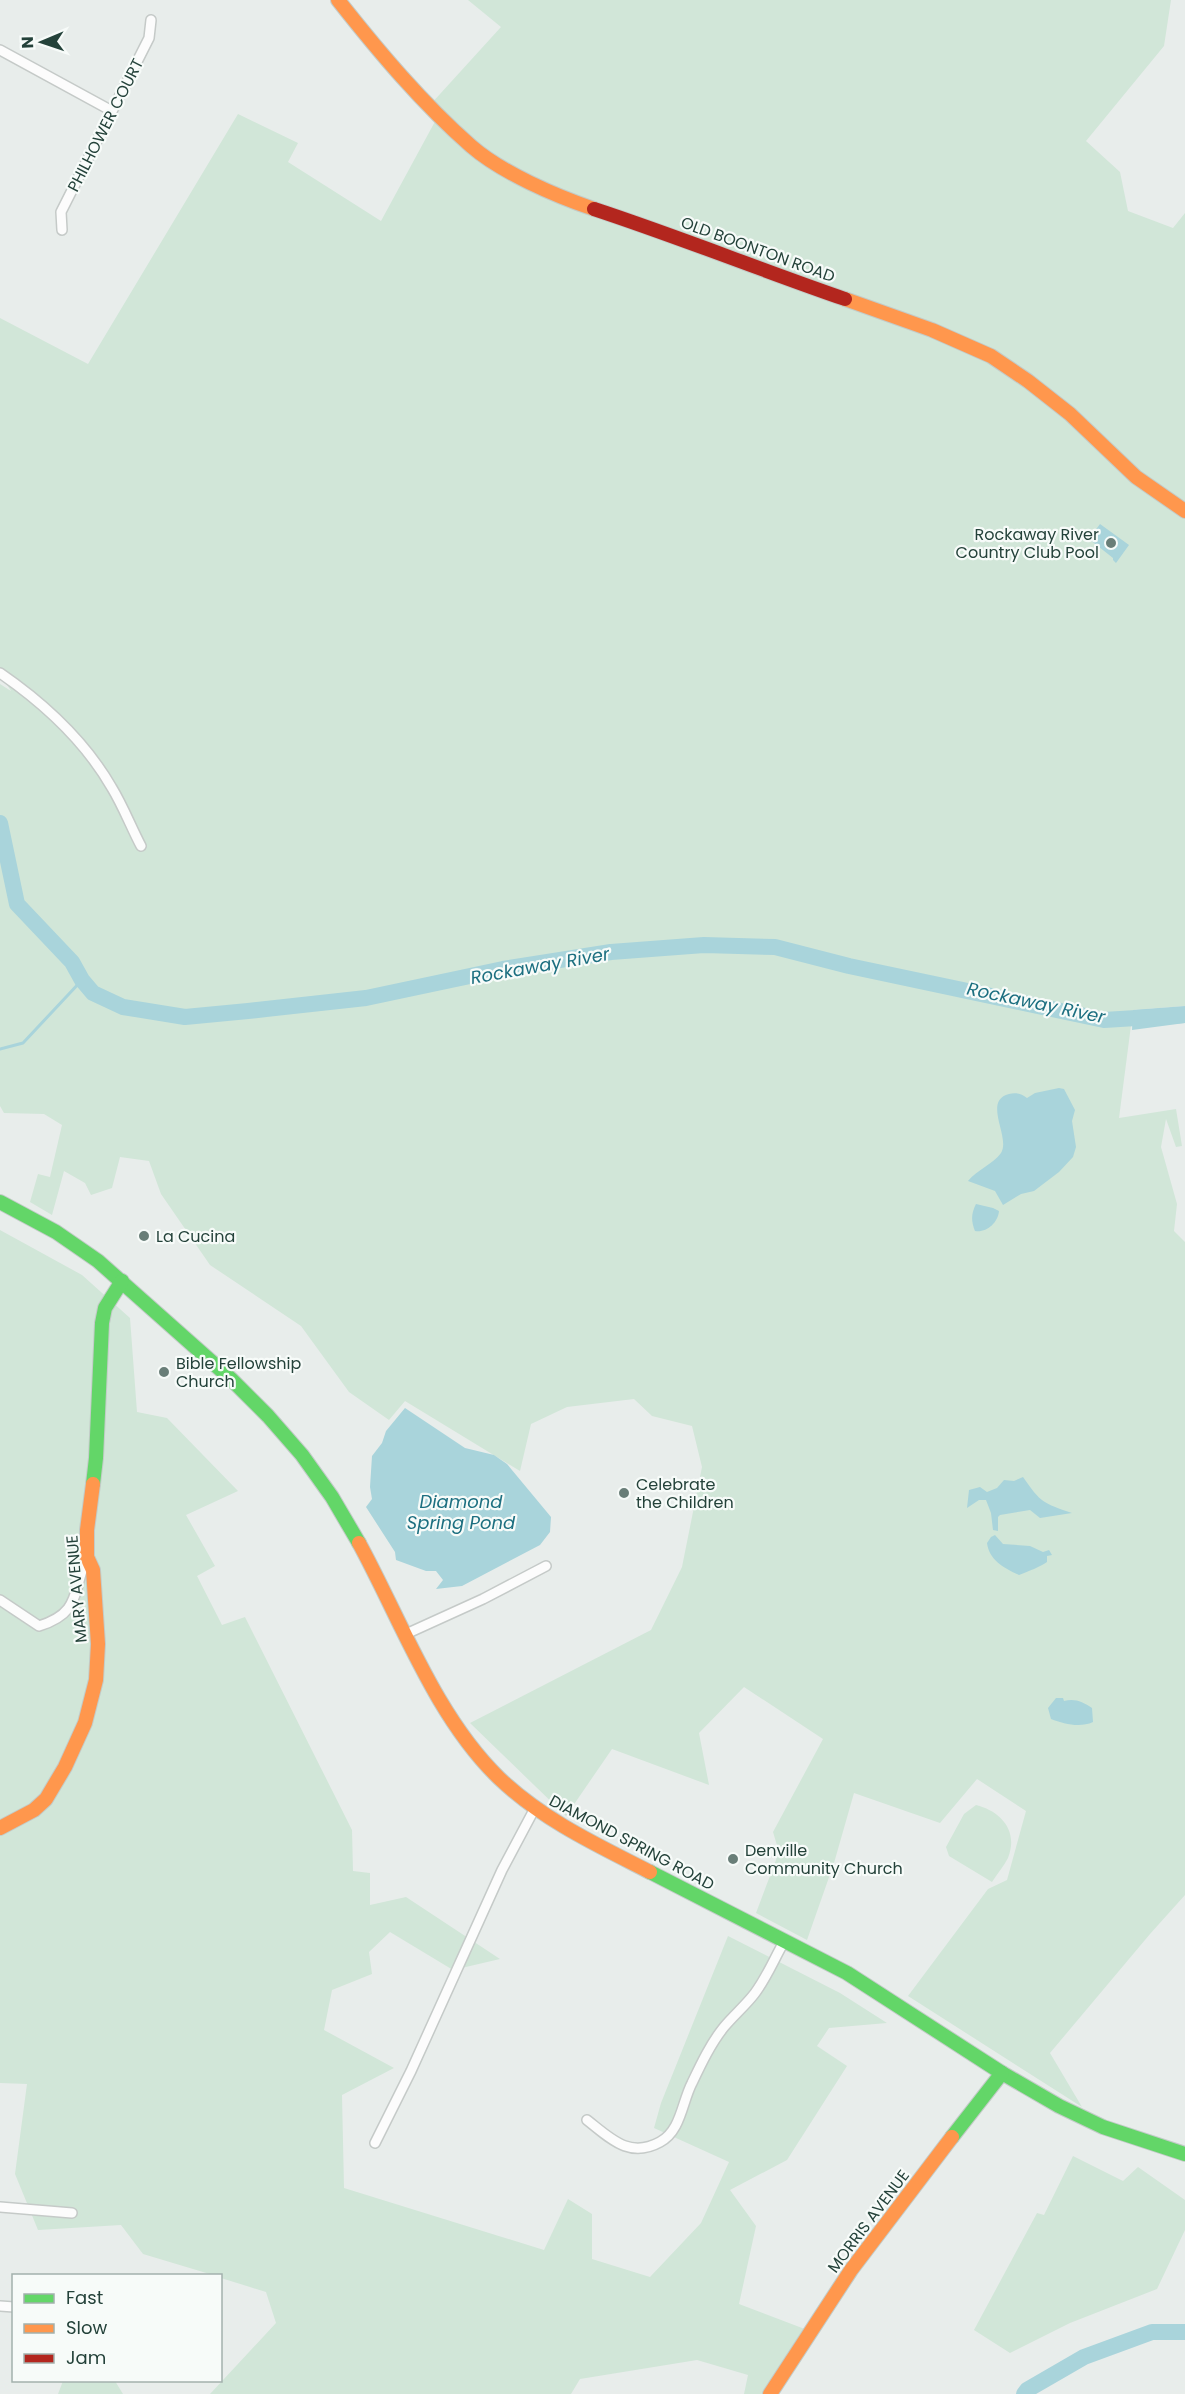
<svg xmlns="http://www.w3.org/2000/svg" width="1185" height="2394" font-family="Poppins,sans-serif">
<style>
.green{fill:#d1e6d8}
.water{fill:#a9d4db}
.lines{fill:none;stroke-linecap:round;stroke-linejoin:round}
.stream{stroke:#a9d4db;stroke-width:3}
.river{stroke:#a9d4db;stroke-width:16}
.street-casing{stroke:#c5cac8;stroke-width:12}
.fast-casing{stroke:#c3cbc8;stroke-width:16}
.slow-casing{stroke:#c3cbc8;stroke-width:16}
.jam-casing{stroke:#c3cbc8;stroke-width:16}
.street{stroke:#fcfcfc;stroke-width:9}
.fast{stroke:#63d668;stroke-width:14}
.slow{stroke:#ff974d;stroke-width:14}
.jam{stroke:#b3261e;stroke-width:14}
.poi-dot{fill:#697e78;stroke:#f7fbf9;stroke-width:2}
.labels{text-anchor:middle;stroke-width:4.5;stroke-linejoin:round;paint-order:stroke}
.street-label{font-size:16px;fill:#24423a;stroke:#f7fbf9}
.poi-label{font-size:16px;fill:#24423a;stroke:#f7fbf9;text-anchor:start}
.water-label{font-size:18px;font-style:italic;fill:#1c6f80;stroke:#f7fbf9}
</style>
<rect width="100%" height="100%" fill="#e8edeb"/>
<g class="green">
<path d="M468 0H1171L1164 46 1086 141 1120 172 1128 211 1173 228 1185 213V1006L1133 1010 1119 1118 1176 1109 1182 1146 1176 1147 1166 1119 1161 1147 1177 1204 1174 1231 1185 1242V1895L1150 1934 1050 2053 1082 2107 908 1996 988 1889 1007 1880 1026 1811 977 1779 940 1823 854 1793 834 1863 807 1940 756 1913 779 1852 773 1832 823 1739 744 1687 699 1733 709 1785 612 1749 566 1816 470 1723 651 1630 682 1567 702 1467 692 1426 652 1416 634 1399 567 1407 531 1424 520 1471 405 1401 389 1420 349 1392 301 1326 210 1265 161 1194 149 1161 120 1157 112 1188 91 1195 85 1183 64 1171 52 1215 30 1202 38 1174 50 1177 62 1125 44 1114 4 1113 0 1106V684L11 691 0 673V318L88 364 238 114 298 143 288 162 381 221 438 116 430 105 501 27Z"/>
<path d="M0 1230 82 1275 130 1318 137 1412 167 1418 238 1491 186 1515 215 1566 197 1576 222 1625 245 1617 352 1830 353 1871 370 1873V1905L406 1897 500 1959 453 1970 390 1932 369 1952 372 1974 332 1990 324 2030 394 2068 342 2095 344 2188 544 2250 568 2199 592 2214V2259L650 2277 701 2223 729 2162 654 2128 661 2103 728 1936 840 1993 887 2023 829 2028 817 2046 847 2066 787 2160 730 2190 756 2226 739 2304 810 2331 776 2394H744L748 2375 697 2360 580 2379 571 2394H210L276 2323 266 2292 221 2278 220 2276 213 2275 143 2254 121 2225 38 2230 15 2174 27 2084 0 2083Z"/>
<path d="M976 1805C1000 1811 1019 1830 1008 1858 1004 1866 997 1874 992 1882L949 1856 946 1847 964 1814Z"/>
<path d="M1073 2156 1123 2181 1138 2167 1185 2200V2230L1157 2289 1070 2323 1010 2353 974 2330 1037 2213 1044 2215Z"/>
<path d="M63 2381H115L123 2394H58Z"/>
</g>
<g class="water">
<path d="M1100 524 1129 545 1116 563 1113 560V558L1089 539Z"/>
<path d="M1185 1006V1023L1132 1030 1133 1010Z"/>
<path d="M1059 1088 1064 1089 1075 1110 1072 1121 1076 1147 1073 1157 1059 1172 1034 1191 1021 1194 1003 1205 995 1191 968 1181C977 1170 993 1164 1001 1153 1011 1137 982 1101 1009 1094 1016 1092 1022 1094 1027 1098L1035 1093Z"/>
<path d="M976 1204 993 1208 999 1211C998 1223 986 1233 975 1231 971 1221 971 1214 976 1204Z"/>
<path d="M405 1408 465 1448 494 1455 507 1464 551 1517 550 1532 540 1545 462 1586 436 1589 443 1580 436 1571H426L396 1560 395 1552 366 1507 372 1499 370 1487 372 1456 382 1443 386 1431Z"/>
<path d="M1023 1477C1041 1503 1043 1503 1072 1513L1040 1518 1030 1510 1000 1515 998 1517V1531L993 1530 991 1513 986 1500H979L967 1508 969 1490 980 1487 987 1492 997 1488 1004 1480 1014 1481Z"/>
<path d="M995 1535 1003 1544 1030 1546 1043 1552 1049 1550 1052 1555 1047 1556V1562C1042 1566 1027 1572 1019 1575 1004 1568 989 1560 987 1543L991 1537Z"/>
<path d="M1056 1698H1063L1064 1701C1075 1698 1083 1702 1092 1708L1093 1722C1080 1728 1064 1724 1051 1719L1048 1708Z"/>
</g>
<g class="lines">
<path class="stream" d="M0 1049 23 1043 82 980"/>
<g class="river">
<path d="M0 823 17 904 72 962 82 980 93 993 123 1007 185 1017 248 1011 366 998 503 969 611 952 704 945 775 947 849 966 1104 1020 1185 1015"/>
<path d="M1024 2394 1027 2390 1084 2357 1152 2332H1185"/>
</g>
<g class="street-casing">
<g id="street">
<path d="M0 50 112 111"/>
<path d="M62 230 61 212 149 38 151 20"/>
<path d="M0 673C45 704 85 741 112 788 123 806 131 827 141 846"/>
<path d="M0 1600 39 1626C81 1613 72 1592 87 1557"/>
<path d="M406 1634 483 1599 546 1566"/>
<path d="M587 2120C610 2138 629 2159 660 2142 681 2131 682 2102 692 2083 701 2064 711 2043 724 2027 734 2015 746 2005 755 1993 767 1977 775 1957 785 1940"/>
<path d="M375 2143 411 2071 502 1870 535 1808"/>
<path d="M0 2207 72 2213"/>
<path d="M0 2306 14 2307"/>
</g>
</g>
<g class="fast-casing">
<g id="fast">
<path d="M0 1202 56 1232 98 1261 231 1379 268 1416 302 1455 332 1497 359 1543"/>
<path d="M93 1484 96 1458 102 1323 105 1308 122 1281"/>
<path d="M650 1872 847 1973 1002 2073 1059 2106 1103 2127 1185 2154"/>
<path d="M952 2137 1002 2073"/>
</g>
</g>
<g class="slow-casing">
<g id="slow">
<path d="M338 0C379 52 422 103 471 146 502 173 556 196 594 209"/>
<path d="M845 299 932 330 991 356 1028 381 1070 414 1136 477 1185 511"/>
<path d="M359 1543C401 1620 435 1716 499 1778 543 1820 597 1845 650 1872"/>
<path d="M0 1828 34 1810 46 1799 65 1767 85 1723 96 1680 98 1644 93 1570 87 1557V1530L93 1484"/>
<path d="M770 2394 851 2270 952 2137"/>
</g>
</g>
<g class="jam-casing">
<path id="jam" d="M594 209C679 237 761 270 845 299"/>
</g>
<use href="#street" class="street"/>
<use href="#fast" class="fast"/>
<use href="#slow" class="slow"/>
<use href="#jam" class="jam"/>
</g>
<g class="poi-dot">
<circle cx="1111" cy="543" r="6"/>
<circle cx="144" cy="1236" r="6"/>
<circle cx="164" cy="1372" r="6"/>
<circle cx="624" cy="1493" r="6"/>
<circle cx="733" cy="1859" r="6"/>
</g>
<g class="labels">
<g class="street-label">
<text transform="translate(105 125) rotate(-63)" y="6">PHILHOWER COURT</text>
<text transform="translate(758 249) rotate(20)" y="6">OLD BOONTON ROAD</text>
<text transform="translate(76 1589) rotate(-95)" y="6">MARY AVENUE</text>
<text transform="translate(632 1842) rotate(28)" y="6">DIAMOND SPRING ROAD</text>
<text transform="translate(868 2221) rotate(-53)" y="6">MORRIS AVENUE</text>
</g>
<g class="poi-label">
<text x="1099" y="540" text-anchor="end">Rockaway River<tspan x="1099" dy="18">Country Club Pool</tspan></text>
<text x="156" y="1242">La Cucina</text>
<text x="176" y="1369">Bible Fellowship<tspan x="176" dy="18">Church</tspan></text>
<text x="636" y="1490">Celebrate<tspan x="636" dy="18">the Children</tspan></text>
<text x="745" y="1856">Denville<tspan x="745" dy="18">Community Church</tspan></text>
</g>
<g class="water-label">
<text transform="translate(540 966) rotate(-10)" y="6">Rockaway River</text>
<text transform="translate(1036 1003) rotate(12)" y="6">Rockaway River</text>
<text x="461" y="1508">Diamond<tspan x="461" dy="21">Spring Pond</tspan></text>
</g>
</g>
<rect x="12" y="2274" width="210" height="108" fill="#f7fbf9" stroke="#a3b1ad" stroke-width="1.5"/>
<rect x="24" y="2294" width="30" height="9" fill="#63d668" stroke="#a3b1ad" stroke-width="1.5"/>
<text x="66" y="2304" font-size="18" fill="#24423a">Fast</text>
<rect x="24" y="2324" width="30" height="9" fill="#ff974d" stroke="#a3b1ad" stroke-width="1.5"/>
<text x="66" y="2334" font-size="18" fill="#24423a">Slow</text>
<rect x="24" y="2354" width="30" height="9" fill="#b3261e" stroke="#a3b1ad" stroke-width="1.5"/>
<text x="66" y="2364" font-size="18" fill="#24423a">Jam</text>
<g transform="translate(42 42) rotate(268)" stroke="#f7fbf9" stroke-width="4.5" paint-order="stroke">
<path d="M0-4.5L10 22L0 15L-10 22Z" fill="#24423a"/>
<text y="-9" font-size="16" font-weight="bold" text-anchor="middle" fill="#24423a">N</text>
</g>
</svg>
